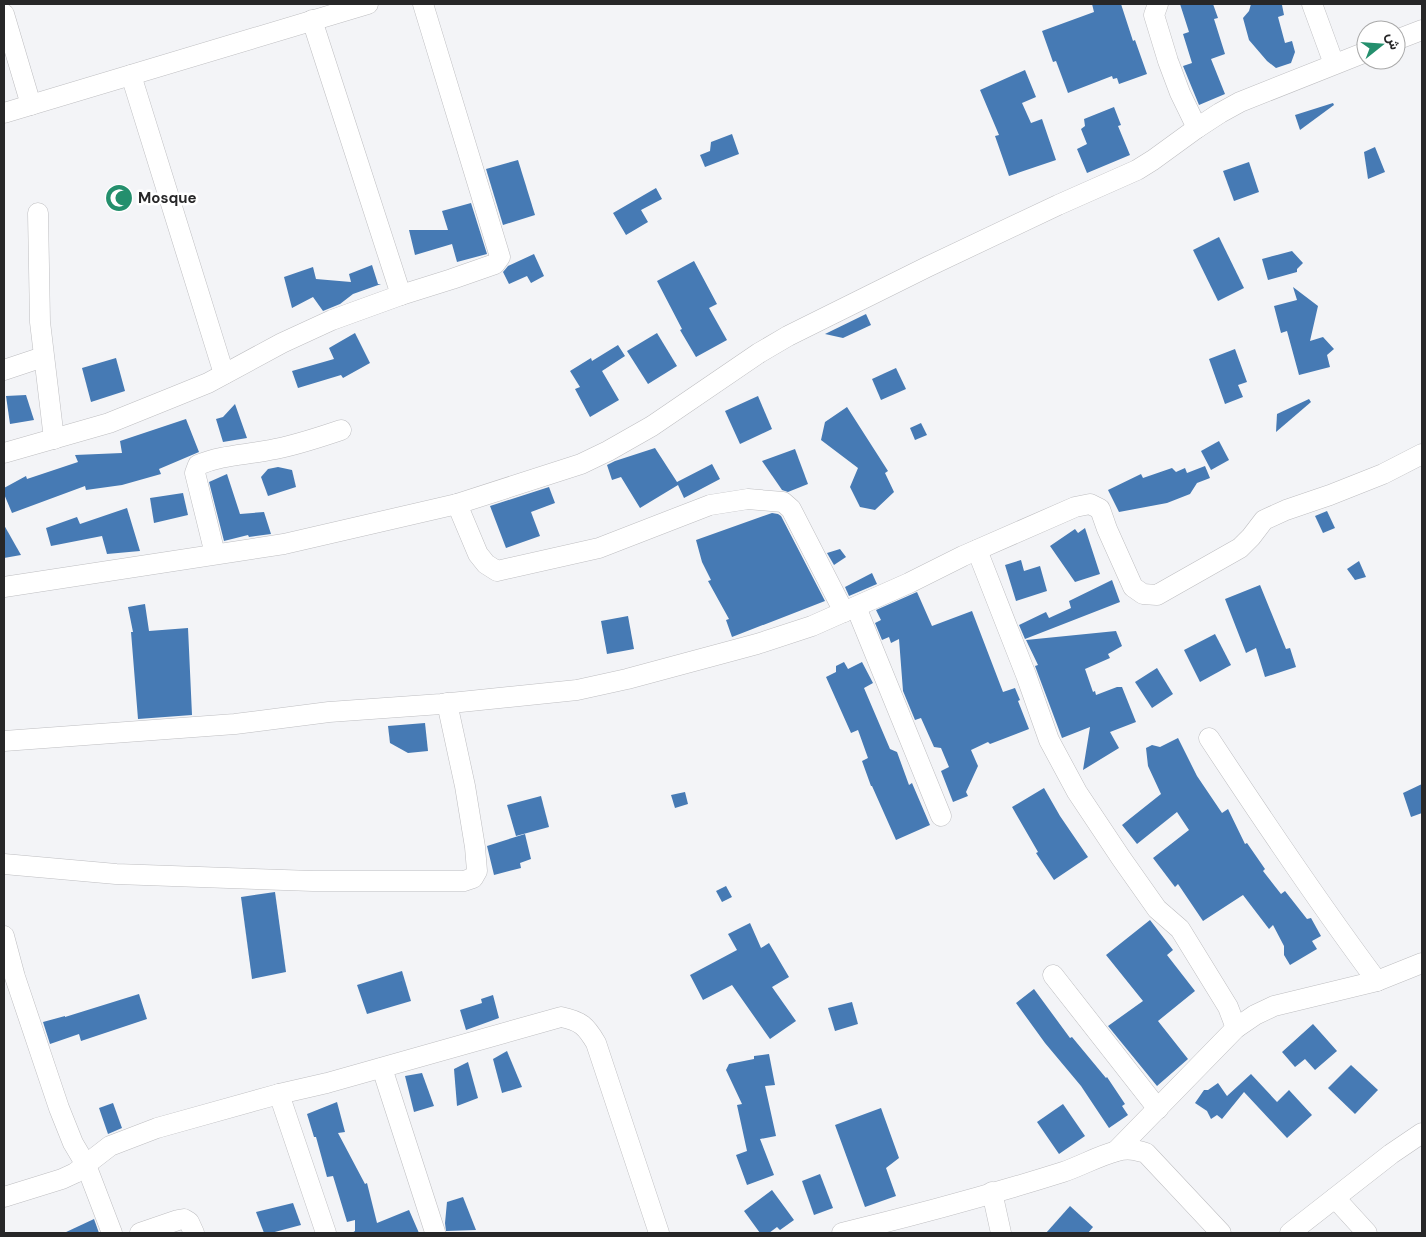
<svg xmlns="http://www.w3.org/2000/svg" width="1426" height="1237" font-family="'DM Sans',Vazirmatn,sans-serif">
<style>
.building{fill:#467ab4}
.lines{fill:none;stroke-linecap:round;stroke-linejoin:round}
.minor-casing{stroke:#bebec1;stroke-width:21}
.minor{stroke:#fff;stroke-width:20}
.labels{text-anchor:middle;stroke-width:5;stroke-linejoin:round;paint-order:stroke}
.poi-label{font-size:15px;font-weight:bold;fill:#272728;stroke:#fff;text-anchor:start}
</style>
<rect width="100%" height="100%" fill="#f3f4f7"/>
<g class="building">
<path d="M1092 4H1121L1133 41 1135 40 1147 74 1119 84 1117 78 1113 79 1112 76 1068 93 1056 61 1053 62 1042 31 1094 12Z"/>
<path d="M1180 4H1213L1218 18 1214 19 1225 54 1211 59 1225 94 1199 105 1183 66 1192 63 1183 34 1189 32Z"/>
<path d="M1251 4H1277L1282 5 1284 15 1278 17 1285 43 1292 41 1295 52 1291 63 1276 68 1267 61 1249 40 1243 18 1249 11Z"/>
<path d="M1025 70 1036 97 1022 103 1031 123 1042 119 1056 160 1009 176 995 136 999 135 980 90Z"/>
<path d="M1333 103 1334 105 1300 130 1295 115Z"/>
<path d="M1114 107 1121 125 1118 126 1130 155 1087 173 1077 149 1087 144 1081 129 1085 126 1084 119Z"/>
<path d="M732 134 739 154 705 167 700 155 710 151 711 142Z"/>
<path d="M1375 147 1385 172 1368 179 1364 152Z"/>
<path d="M518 160 535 215 503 225 486 169Z"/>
<path d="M1249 162 1259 192 1234 201 1223 171Z"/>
<path d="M656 188 662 199 641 210 648 222 626 235 613 213Z"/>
<path d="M471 203 487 254 457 262 452 244 415 255 409 230H448L442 211Z"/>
<path d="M1219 237 1244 288 1218 301 1193 250Z"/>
<path d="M1292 251 1303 263 1297 269V272L1268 280 1262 259Z"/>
<path d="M534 254 544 276 531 283 527 276 509 284 503 272 508 266Z"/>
<path d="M694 261 717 304 709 308 727 340 696 357 680 330 682 329 657 281Z"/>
<path d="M372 265 378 284H381L353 294 340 304 323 311 313 297 292 308 284 277 313 267 316 279 351 282 349 274Z"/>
<path d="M1293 287 1318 306 1310 341 1323 337 1334 349 1327 355 1330 367 1299 375 1287 331 1281 333 1274 306 1297 300Z"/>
<path d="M866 314 871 325 843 338 825 334Z"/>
<path d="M355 333 370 363 343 378 341 375 298 388 292 371 334 359 329 348Z"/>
<path d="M657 333 677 366 648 384 627 351Z"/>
<path d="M618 345 625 356 602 371 619 400 590 417 575 389 580 387 570 371 591 358 592 361Z"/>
<path d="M1235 349 1247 382 1238 385 1243 397 1225 404 1209 359Z"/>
<path d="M116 358 125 391 91 402 82 368Z"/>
<path d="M896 368 906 389 881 400 872 379Z"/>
<path d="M26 395 34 420 10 424 6 396Z"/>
<path d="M758 396 772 429 740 444 725 411Z"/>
<path d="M1309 399 1311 402 1276 432 1277 414Z"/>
<path d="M235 404 247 438 223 442 216 419 223 417Z"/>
<path d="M847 407 888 471 885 473 894 492 875 510 860 507 850 487 858 468 821 440 825 422Z"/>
<path d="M186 419 199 452 159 469 161 474 122 485 86 490 85 486 12 513 4 494V488L26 476 27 479 78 462 75 455 122 453 120 441Z"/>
<path d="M921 423 927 435 915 440 910 428Z"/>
<path d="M1219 441 1229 460 1211 470 1201 451Z"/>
<path d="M655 448 677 482 712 464 720 479 684 498 678 485 640 508 621 477 612 480 607 465 615 461Z"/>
<path d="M795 449 808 484 788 492 782 490 762 461Z"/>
<path d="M1205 466 1210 478 1197 483 1190 494 1167 503 1119 512 1108 490 1141 474 1143 478 1172 468 1176 472 1185 468 1187 473Z"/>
<path d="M278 467 292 470 296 487 268 496 261 477 268 469Z"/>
<path d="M227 474 240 514 264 512 271 534 249 537 248 535 224 541 209 482Z"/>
<path d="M549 487 555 503 531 512 540 536 506 548 490 506Z"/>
<path d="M183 493 188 515 154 523 150 498Z"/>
<path d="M127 508 140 551 107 554 102 536 51 546 46 528 77 517 80 524Z"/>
<path d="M1327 511 1335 528 1323 533 1315 516Z"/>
<path d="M772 513 778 514 781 516 825 601 732 637 726 620 729 619 708 581 711 580 702 562 696 540Z"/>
<path d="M4 525 21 555 4 558Z"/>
<path d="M1085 528 1100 574 1075 582 1050 546 1075 529 1078 533Z"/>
<path d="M840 549 846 557 834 565 827 553Z"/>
<path d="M1021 560 1024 571 1040 566 1047 591 1016 601 1005 565Z"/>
<path d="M1359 561 1366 577 1355 580 1347 569Z"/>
<path d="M872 573 877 584 849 596 845 587Z"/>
<path d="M1112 580 1120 602 1025 639 1019 625 1046 612 1049 618 1071 608 1069 601Z"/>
<path d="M1260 585 1286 649 1290 648 1296 667 1265 677 1256 648 1246 653 1225 599Z"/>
<path d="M917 592 932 626 972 611 1003 692 1015 688 1020 700 1018 701 1029 729 990 744 988 742 971 750 978 766 966 792 968 796 953 802 941 771 949 767 941 748 934 747 921 718 915 720 903 691 899 639 891 643 889 637 882 640 875 623 881 620 876 610Z"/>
<path d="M145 604 149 631 188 628 192 715 138 719 131 632H133L128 607Z"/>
<path d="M628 616 634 649 607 654 601 621Z"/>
<path d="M1116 631 1122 646 1108 654 1110 658 1085 669 1093 692 1095 691 1096 695 1117 687H1122L1136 722 1110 732 1119 748 1083 770 1090 727 1062 738 1035 666 1038 665 1026 640Z"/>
<path d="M1215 634 1231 665 1200 682 1184 650Z"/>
<path d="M844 662 848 669 862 662 873 683 864 688 890 749 897 752 909 785 912 783 930 825 896 840 872 786H871L862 761 868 758 858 730 851 733 826 677 836 672V666Z"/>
<path d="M1157 668 1173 694 1152 708 1135 682Z"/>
<path d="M425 723 428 751 408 753 390 743 388 726Z"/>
<path d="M1178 738 1197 776 1222 813 1228 809 1245 844 1247 843 1265 869 1263 871 1281 894 1285 891 1307 919 1311 918 1321 936 1312 941 1317 949 1290 965 1284 955V946L1273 925 1269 929 1243 895 1203 921 1178 884 1175 887 1153 858 1189 830 1177 812 1137 844 1122 825 1161 794 1148 766 1146 748 1152 745 1160 747Z"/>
<path d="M1422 784V813L1411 817 1403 793Z"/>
<path d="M1044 788 1060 816 1088 857 1054 880 1036 853 1038 852 1012 807Z"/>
<path d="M685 792 688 804 675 808 671 795Z"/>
<path d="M541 796 549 827 516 836 507 805Z"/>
<path d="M525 834 531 859 520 863 521 868 494 875 487 846Z"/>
<path d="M726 886 732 897 722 902 716 891Z"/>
<path d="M275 892 286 972 252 979 241 897Z"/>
<path d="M1150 920 1173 950 1167 955 1195 991 1158 1021 1188 1059 1157 1086 1108 1026 1143 1001 1106 955Z"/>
<path d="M750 923 761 948 769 943 789 977 772 987 796 1021 770 1039 732 985 703 1000 690 975 737 950 728 934Z"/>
<path d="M402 971 411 1001 367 1014 357 985Z"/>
<path d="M1034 989 1070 1038 1072 1037 1106 1078 1107 1077 1125 1104 1122 1106 1128 1115 1109 1128 1081 1086 1045 1043 1016 1003Z"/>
<path d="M139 994 147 1019 81 1041 79 1034 50 1044 43 1022 65 1016V1017Z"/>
<path d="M493 995 499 1018 466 1030 460 1010 482 1003 481 999Z"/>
<path d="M852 1002 858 1024 835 1031 828 1008Z"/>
<path d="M1313 1024 1337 1051 1315 1070 1305 1059 1295 1067 1282 1052Z"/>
<path d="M507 1051 522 1087 502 1093 493 1059Z"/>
<path d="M769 1054 775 1085 765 1086 776 1136 760 1139 774 1175 747 1185 736 1155 747 1151 737 1105 742 1104 726 1070 729 1064 754 1059V1056Z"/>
<path d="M468 1062 478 1098 457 1106 454 1069Z"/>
<path d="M1351 1065 1378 1090 1355 1114 1328 1088Z"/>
<path d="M422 1073 434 1106 414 1112 405 1076Z"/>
<path d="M1251 1074 1277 1102 1289 1090 1312 1115 1287 1138 1244 1092 1222 1119 1217 1115 1211 1119 1207 1111 1195 1103 1204 1090H1208L1218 1083 1227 1096Z"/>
<path d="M337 1102 345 1132 338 1133 365 1184 367 1183 377 1223 409 1210 419 1233H352L355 1231V1220L347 1222 333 1176 327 1177 316 1137H314L307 1114Z"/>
<path d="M113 1103 122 1128 108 1134 99 1108Z"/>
<path d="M1063 1104 1085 1136 1059 1154 1037 1122Z"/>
<path d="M881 1108 899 1158 886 1168 896 1196 865 1207 835 1125Z"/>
<path d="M820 1174 833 1208 814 1215 802 1181Z"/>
<path d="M772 1190 794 1220 780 1230 777 1227 769 1233H760L744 1211Z"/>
<path d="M463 1197 476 1230 446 1231 445 1223 447 1202Z"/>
<path d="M293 1203 301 1225 271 1233H264L256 1212Z"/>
<path d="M1070 1206 1093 1227 1088 1233H1046Z"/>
<path d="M94 1219 99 1233H64Z"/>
</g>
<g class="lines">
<g class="minor-casing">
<g id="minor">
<path d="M1158 4 1154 15 1168 61 1180 93 1197 128"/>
<path d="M1312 4 1334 64"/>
<path d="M4 14 31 105"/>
<path d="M312 20 401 295"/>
<path d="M1396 40 1422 30"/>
<path d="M131 75 224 374"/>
<path d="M4 113 368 4"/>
<path d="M38 213 40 322 54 439"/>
<path d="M4 370 43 357"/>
<path d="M4 453 109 423 176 396 208 383 282 343 332 320 401 295 452 279 495 264 500 257 497 247 423 4"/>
<path d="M457 504 478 554 486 564 497 571 599 548 710 505 748 499 783 502 791 509 844 612"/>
<path d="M977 550 1026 675 1049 740 1077 792 1121 858 1157 909 1180 929 1228 1007 1236 1028"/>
<path d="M215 554 195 473 198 465C221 455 245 455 270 450 294 446 317 438 341 430"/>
<path d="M4 587 284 544 457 504 581 464 608 451 652 426 759 353 788 336 927 267 1058 205 1137 170 1153 160 1197 128 1220 113 1240 102 1366 52"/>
<path d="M856 607 941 816"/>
<path d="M1209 738C1263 820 1318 902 1377 981"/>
<path d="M4 741 235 724 329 712 441 704 577 690 627 679 757 644 812 626 909 583 963 556 1075 507 1090 504 1100 509 1107 529 1133 587 1143 594 1157 595 1240 548 1251 537 1264 520 1286 510 1330 495 1383 474 1422 454"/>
<path d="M4 864 116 874 313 881H464L473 878 477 871 475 847 465 786 447 703"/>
<path d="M4 936 15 977 59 1108 73 1143 86 1165 112 1233"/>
<path d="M1053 975 1158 1109"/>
<path d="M382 1068 435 1232"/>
<path d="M279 1094 326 1233"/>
<path d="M1116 1151 1236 1028 1255 1015 1274 1006 1377 981 1422 963"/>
<path d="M992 1192 1001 1233"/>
<path d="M4 1197 62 1179 75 1173 110 1146 157 1128 279 1094 327 1083 561 1017C581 1021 586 1026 596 1043L659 1233"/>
<path d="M1335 1198 1367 1233"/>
<path d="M140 1233 178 1220 184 1219 189 1222 194 1233"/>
<path d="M842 1233C916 1215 990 1195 1063 1172 1081 1166 1098 1156 1117 1151 1128 1148 1136 1150 1146 1153L1221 1233"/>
<path d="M1290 1233 1391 1154 1422 1133"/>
</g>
</g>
<use href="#minor" class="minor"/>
</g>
<defs>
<g id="mosque-disc" transform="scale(1.4375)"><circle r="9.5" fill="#248f6d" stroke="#fff"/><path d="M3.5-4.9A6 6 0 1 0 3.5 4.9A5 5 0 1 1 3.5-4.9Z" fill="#fff"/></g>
</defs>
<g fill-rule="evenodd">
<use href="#mosque-disc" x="119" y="198"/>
</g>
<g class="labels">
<g class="poi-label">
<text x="138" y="203">Mosque</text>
</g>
</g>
<rect width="1426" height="1237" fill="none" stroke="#272728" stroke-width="10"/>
<g transform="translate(1381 45) rotate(73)"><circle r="24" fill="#ffffff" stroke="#a9a9a9"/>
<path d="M0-4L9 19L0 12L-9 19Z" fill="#248f6d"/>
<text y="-8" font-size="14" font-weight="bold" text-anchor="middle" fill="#272728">ش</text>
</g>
</svg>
